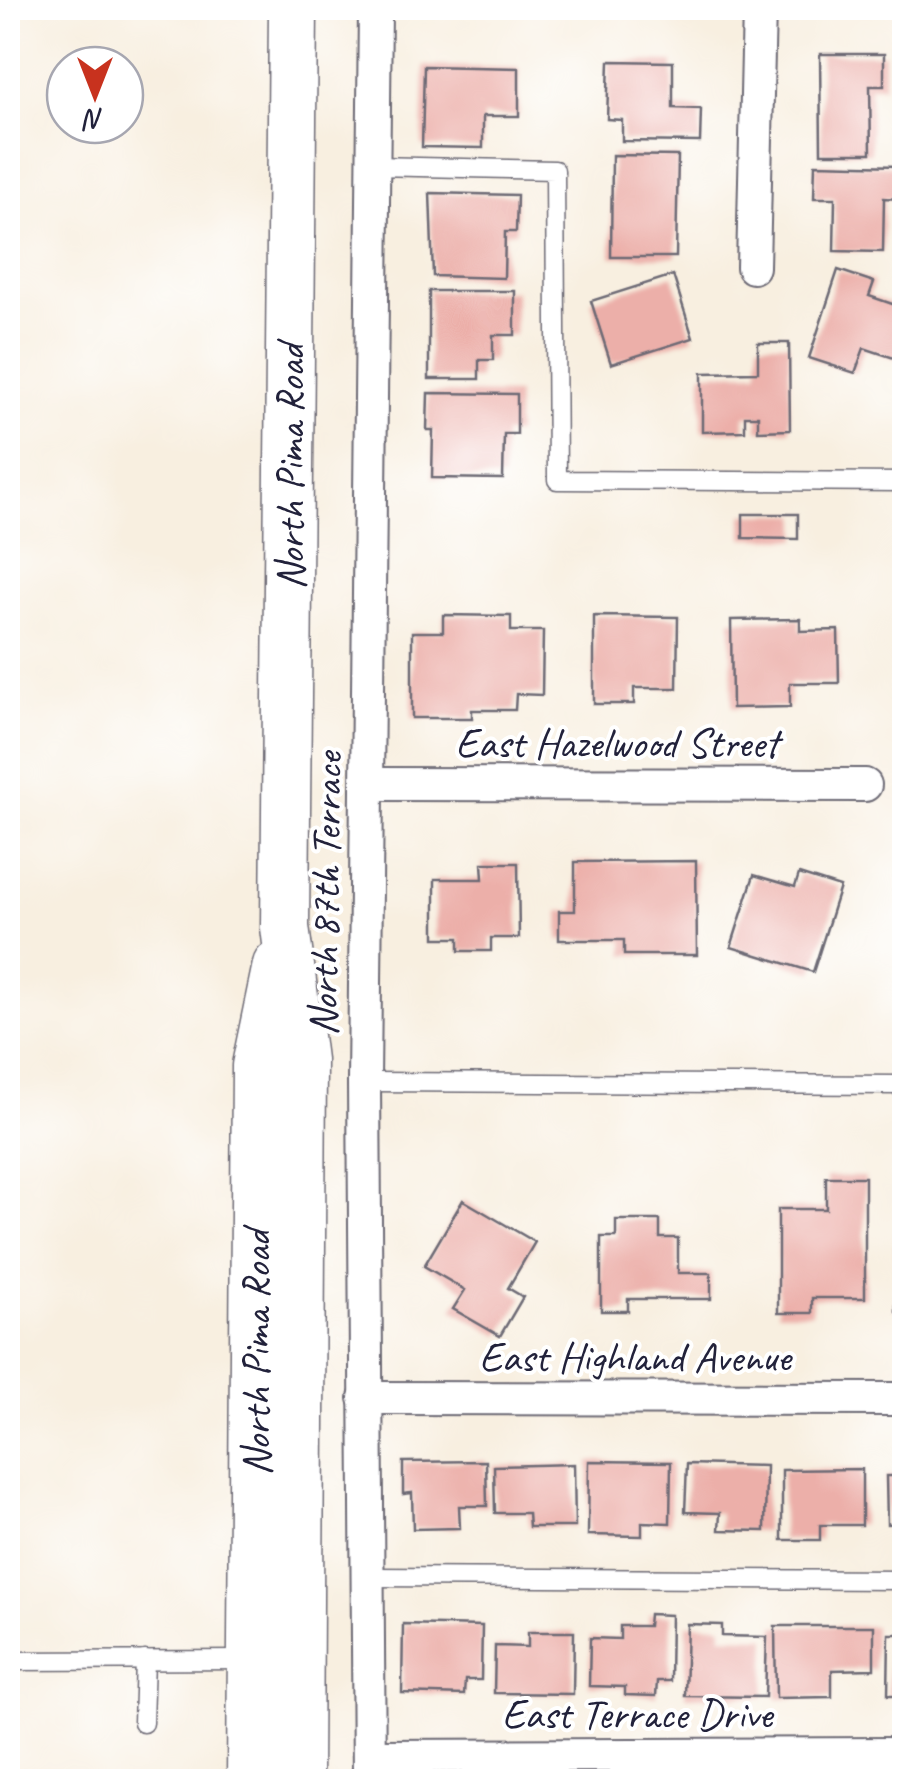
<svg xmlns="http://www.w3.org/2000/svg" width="912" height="1789" font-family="Caveat,sans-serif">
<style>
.building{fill:#ecafa9}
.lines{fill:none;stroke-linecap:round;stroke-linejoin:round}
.lane-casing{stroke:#6d6a75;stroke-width:21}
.street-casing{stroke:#6d6a75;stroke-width:36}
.secondary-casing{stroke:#6d6a75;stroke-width:51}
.lane{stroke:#fff;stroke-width:18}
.street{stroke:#fff;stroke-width:32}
.secondary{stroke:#fff;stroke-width:48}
.labels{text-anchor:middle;stroke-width:8;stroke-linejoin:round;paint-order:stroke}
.street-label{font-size:42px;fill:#22223b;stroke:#fff}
</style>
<rect width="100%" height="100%" fill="#fff"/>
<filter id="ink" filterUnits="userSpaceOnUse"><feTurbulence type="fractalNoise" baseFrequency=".01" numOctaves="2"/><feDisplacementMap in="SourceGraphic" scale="20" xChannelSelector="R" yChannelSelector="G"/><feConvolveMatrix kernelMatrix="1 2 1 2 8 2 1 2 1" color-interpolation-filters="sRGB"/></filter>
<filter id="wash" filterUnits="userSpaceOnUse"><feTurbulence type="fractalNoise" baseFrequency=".0048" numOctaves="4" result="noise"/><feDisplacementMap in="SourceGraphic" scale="40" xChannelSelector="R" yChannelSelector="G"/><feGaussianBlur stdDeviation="2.25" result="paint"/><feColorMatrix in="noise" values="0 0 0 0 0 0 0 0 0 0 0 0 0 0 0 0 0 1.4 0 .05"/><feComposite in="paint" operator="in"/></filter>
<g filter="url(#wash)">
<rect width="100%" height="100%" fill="#f8efe0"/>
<g id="blocks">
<g class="building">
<path d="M820 54H884V86H870L871 153H821Z"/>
<path d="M609 61 673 62V108L701 109 700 142 622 141V120L607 119Z"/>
<path d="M424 66 519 68V116H483V148L422 147Z"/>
<path d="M612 155 678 156 676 257H611Z"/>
<path d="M815 164 899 166 898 199 884 198 883 252 834 251 835 198H814Z"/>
<path d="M430 193 517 195 516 232H505L504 278 433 276Z"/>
<path d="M838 270 874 282 869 296 904 308 903 361 864 348 855 373 809 358Z"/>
<path d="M673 275 693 338 611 364 591 301Z"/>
<path d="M429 291H515V335H493V360H479V379H429Z"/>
<path d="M758 343H789L790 430 758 431V416H745V431L702 432V373L758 372Z"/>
<path d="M428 393 517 394V434H504L503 479 432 478 433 430H427Z"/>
<path d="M743 514H798V539L743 538Z"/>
<path d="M443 615 511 616V631H543L542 695 516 694 515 710H472V718H412V632H443Z"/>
<path d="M594 616 678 617 677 688H634V704H594Z"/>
<path d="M800 619V631L838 630 839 683H790V707L732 708 731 620Z"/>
<path d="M696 861 697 955H624V940H559V911H575V862Z"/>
<path d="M482 863H518L519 938H491V951H459V938H435V879H483Z"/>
<path d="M799 874 840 887 813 972 731 947 754 875 795 887Z"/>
<path d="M826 1177H865V1298H812V1313H778V1209H826Z"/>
<path d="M463 1200 535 1242 508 1288 523 1297 500 1336 453 1309 465 1290 424 1266Z"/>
<path d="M616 1220H660V1238H678V1273H711V1299H628V1311H601V1237H616Z"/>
<path d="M895 1232H904V1312H896Z"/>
<path d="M486 1461 487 1506H459L460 1528 413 1529 412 1493 403 1494V1462Z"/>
<path d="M589 1461 671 1462 670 1523 642 1522V1536L588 1535Z"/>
<path d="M574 1464 575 1527H529L528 1513H495L494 1466Z"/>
<path d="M687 1464 766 1466 765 1531 719 1530 720 1513 685 1512Z"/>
<path d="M862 1469V1525H820V1540H782V1470Z"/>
<path d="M886 1476H904V1523L887 1524Z"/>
<path d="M649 1614 671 1615 670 1681H657L656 1696 625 1695V1687L589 1686 590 1638 620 1639V1626H648Z"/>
<path d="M403 1624 482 1626 481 1680H465L464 1695 402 1693Z"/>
<path d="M687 1624 722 1625V1636L767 1637 765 1697 685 1696Z"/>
<path d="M775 1626H874V1669L832 1670V1697L776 1698Z"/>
<path d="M528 1632H574L573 1694 494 1693 495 1646 528 1647Z"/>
<path d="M889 1634H904V1695H888Z"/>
</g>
</g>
</g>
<g filter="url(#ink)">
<use href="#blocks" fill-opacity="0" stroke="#6d6a75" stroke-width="2.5"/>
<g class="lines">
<g class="lane-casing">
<g id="lane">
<path d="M373 166 555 170 557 480 904 482"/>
<path d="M364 1082 904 1085"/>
<path d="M367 1577 904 1580"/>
<path d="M8 1661 252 1660"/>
<path d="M143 1723 145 1660"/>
</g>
</g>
<g class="street-casing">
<g id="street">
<path d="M753 267 759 8"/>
<path d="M368 784 865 785"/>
<path d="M365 1398 904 1399"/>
<path d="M369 1756 904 1754"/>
<path d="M369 1782 364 1082 375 8"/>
</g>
</g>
<g class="secondary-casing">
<g id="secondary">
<path d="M293 8 285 927 302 1060 298 1782"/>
<path d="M251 1782 256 1066 277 965"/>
</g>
</g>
<use href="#lane" class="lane"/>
<use href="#street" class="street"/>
<use href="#secondary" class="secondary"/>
</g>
</g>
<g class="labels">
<g class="street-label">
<text transform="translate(289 467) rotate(-90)" y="15">North Pima Road</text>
<text x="617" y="757">East Hazelwood Street</text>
<text transform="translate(324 894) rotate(-89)" y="15">North 87th Terrace</text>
<text transform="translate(255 1353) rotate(-90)" y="15">North Pima Road</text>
<text x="635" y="1371">East Highland Avenue</text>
<text x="637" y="1728">East Terrace Drive</text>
</g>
</g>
<rect width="912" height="1789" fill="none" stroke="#fff" stroke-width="40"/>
<g transform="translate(95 95) rotate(180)"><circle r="48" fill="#ffffff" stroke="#a7a7b1" stroke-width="2.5"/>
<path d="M0-8L18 38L0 25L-18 38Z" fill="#c8321e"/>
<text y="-15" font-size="28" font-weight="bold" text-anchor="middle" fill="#22223b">N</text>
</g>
</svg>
